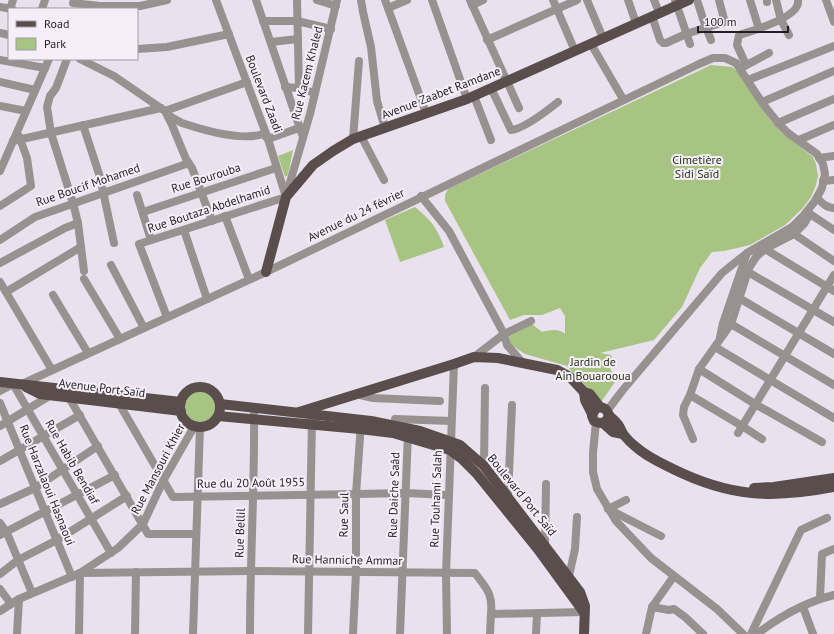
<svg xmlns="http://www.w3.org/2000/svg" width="834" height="634" font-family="'PT Sans',sans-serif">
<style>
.green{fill:#a7c483}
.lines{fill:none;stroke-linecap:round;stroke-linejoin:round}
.minor{stroke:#989190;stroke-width:8}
.major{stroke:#594e4c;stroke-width:10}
.labels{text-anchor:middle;stroke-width:4;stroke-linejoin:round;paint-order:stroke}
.street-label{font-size:12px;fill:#221f23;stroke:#f6effa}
.park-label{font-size:12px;fill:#253211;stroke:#f6effa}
</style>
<rect width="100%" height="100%" fill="#e9e1ed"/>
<g class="green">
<path d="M711 65 732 67 742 75 759 105 771 121 781 132 813 157 816 164 818 176 816 185 811 197 802 209 785 225 750 245 724 251 712 252 700 268 682 307 654 340 600 353 611 355 613 361 609 364 615 382 601 402 567 366 525 354 510 344 509 335 532 324 542 332C549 330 559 328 565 334V316L560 308 542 315H524L510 320 445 201V195L448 189Z"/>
<path d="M293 150 288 175 285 177 278 156Z"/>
<path d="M415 207C431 220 437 228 444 247L400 262 385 220Z"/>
<circle cx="200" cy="407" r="15"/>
</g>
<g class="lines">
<g class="minor">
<path d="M216 0 268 139 286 197"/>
<path d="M256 0 303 137"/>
<path d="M297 0 299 88"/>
<path d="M317 0 336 6"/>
<path d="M361 0 363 12 371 47 377 101 385 128"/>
<path d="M385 0 426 113"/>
<path d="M432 0 467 99"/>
<path d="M470 0 519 108"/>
<path d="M553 0 575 51"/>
<path d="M587 0 603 38"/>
<path d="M628 0 636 23"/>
<path d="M654 0 659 12"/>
<path d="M675 0 690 44"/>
<path d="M697 0 705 25 711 40"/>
<path d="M750 0 759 29"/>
<path d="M767 0V2"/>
<path d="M776 0 781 20 789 35"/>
<path d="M826 0 834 22"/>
<path d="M73 3 100 6H140L167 0"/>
<path d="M472 5 483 0"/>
<path d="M0 7 12 9"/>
<path d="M388 8 407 0"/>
<path d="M10 9 13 0"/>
<path d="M42 9 45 0"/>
<path d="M652 16 660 40 663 43H666L686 34 724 22V19L719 0"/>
<path d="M263 21H297L331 29"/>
<path d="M0 33 9 35"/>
<path d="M487 40 577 0"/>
<path d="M271 42 298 39"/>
<path d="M591 44 623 99"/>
<path d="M137 49 167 47 229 34"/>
<path d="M67 59 56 88 50 96 47 107 51 133 73 203 78 223 84 271"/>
<path d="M80 59 114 76 165 111 172 125 186 159 192 168 212 221"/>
<path d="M0 60 45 68"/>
<path d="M746 65 737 45 739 35C752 31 801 17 798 0"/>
<path d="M741 68 769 53"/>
<path d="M748 80 834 46"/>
<path d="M0 82 35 90"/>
<path d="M285 87 299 88 315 93"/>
<path d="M491 88 511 130C524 129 548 110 558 102"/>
<path d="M474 96 491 140"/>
<path d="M762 102 834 71"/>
<path d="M0 106 26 111"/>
<path d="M165 111 247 82"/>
<path d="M168 115C173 118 177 121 182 123 203 130 242 141 263 134L268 139 299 128"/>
<path d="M778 123 834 99"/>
<path d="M83 125 100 177 114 243"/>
<path d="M361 136 384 180"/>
<path d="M353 139 359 61"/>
<path d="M799 140 834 125"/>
<path d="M13 141 161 108"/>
<path d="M819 158 834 156"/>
<path d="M0 171 49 59"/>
<path d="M823 181 834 180"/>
<path d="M137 195 151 240"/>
<path d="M286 196 310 114 337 0"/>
<path d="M421 196 449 231 504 334 507 345 521 361"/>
<path d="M817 198C822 203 827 208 834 208"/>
<path d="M0 206 31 186 27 158 19 136"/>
<path d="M143 212 276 168"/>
<path d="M810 214 834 230"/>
<path d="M225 216 249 279"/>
<path d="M184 230 207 299"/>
<path d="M794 234 834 261"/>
<path d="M0 240 35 217 189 163"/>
<path d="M765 249 834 291"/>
<path d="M0 263 65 228 78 223"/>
<path d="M111 265 144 328"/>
<path d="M748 272 834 322"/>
<path d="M84 279 120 339"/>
<path d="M0 282 52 370"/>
<path d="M6 292 81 247"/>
<path d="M53 295 88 353"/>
<path d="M739 298 834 354"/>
<path d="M167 317 139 244 286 197"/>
<path d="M731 324 834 385"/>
<path d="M720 337 723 323 747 253"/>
<path d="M715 347 834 418"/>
<path d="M474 357 504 334 531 321"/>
<path d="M699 369 755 404 822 442"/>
<path d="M22 384 266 272 699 64 713 58H725L736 63 763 104 778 123 788 133 817 154 823 164 825 174 822 188 815 201 804 215 792 227 747 253 722 273 622 391 607 411"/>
<path d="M0 391 13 384 111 553"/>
<path d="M67 394 148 534H196"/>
<path d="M356 394 373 398 440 401"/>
<path d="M690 395 742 426 762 439"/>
<path d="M117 400 173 497 356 494 406 493 448 495"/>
<path d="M0 403 72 577"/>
<path d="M395 419 451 421"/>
<path d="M596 422 593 453V472L597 489 616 521 651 558 717 609 743 634"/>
<path d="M0 426 51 395"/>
<path d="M738 433 834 275"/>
<path d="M693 439 683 415 684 407 690 395 699 369 731 324 749 268 756 257 765 249 794 234 804 224 810 214H809"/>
<path d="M0 461 80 415"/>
<path d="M484 466 485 388"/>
<path d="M508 496 512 405"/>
<path d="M0 504 35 488 98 446"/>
<path d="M608 509 661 536"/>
<path d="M608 509 626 500"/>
<path d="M0 523 7 533 32 593"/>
<path d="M0 535 115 475"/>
<path d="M545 548 546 484"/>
<path d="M0 574 18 560 57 540 127 496"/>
<path d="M569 576 575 549 577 517"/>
<path d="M0 589 11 604"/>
<path d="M820 598 822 554 834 549"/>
<path d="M652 607 669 610 674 609 685 617 703 634"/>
<path d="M803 607 813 634"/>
<path d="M0 611 19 599 80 573 118 548 143 524 163 481 195 425"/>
<path d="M17 634 19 599"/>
<path d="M79 634 80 573 250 571 475 573C486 588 493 593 491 614L584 612"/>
<path d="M135 634 136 572"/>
<path d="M193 634 200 426"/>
<path d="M250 634C250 559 255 483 254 408"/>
<path d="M308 634 312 419"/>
<path d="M353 634 356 572V494L361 423"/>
<path d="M400 634 408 433"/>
<path d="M447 634 446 573 454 364"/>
<path d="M490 634 491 614"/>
<path d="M536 634 537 614"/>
<path d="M646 634 652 607 674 576"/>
<path d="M751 634 801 530 827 518"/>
<path d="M757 634C779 617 806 602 834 595"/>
</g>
<g class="major">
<path d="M266 272 286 197 313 165 333 151 353 139 467 99 689 0"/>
<path d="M0 382 181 402"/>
<path d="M26 387 40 394 181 411"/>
<circle cx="200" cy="407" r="20"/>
<path d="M584 392 585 400 592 414"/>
<path d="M220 404 371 421 420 431 460 445 484 466 580 592 585 606 584 634"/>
<path d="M299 412 454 364 474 357 498 358 557 370 570 377 584 392 590 394 600 407C615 410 608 429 594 421L592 416 595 409 600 407"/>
<path d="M609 415C612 419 617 422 619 426 621 429 622 432 623 434 627 439 632 444 636 447 647 457 661 463 673 469 730 497 772 499 834 487"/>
<path d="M218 416 360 429 393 433 450 450 462 459 477 474 537 548 583 611"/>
<path d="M603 423 613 432 623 434"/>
<path d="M754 488 774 487 834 478"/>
</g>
</g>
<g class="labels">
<g class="street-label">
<text transform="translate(307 73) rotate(-76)" y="4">Rue Kacem Khaled</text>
<text transform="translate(441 93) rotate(-21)" y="4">Avenue Zaabet Ramdane</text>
<text transform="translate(264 94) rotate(69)" y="4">Boulevard Zaadi</text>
<text transform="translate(206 178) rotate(-18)" y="4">Rue Bourouba</text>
<text transform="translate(88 185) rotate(-19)" y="4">Rue Boucif Mohamed</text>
<text transform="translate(209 209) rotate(-18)" y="4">Rue Boutaza Abdelhamid</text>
<text transform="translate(356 215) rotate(-26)" y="4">Avenue du 24 février</text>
<text transform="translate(102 388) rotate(7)" y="4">Avenue Port Saïd</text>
<text transform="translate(72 462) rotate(60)" y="4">Rue Habib Bendiaf</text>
<text transform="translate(158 469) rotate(-62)" y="4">Rue Mansouri Khier</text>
<text transform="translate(251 483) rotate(-1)" y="4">Rue du 20 Août 1955</text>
<text transform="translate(47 485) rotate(68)" y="4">Rue Harzalaoui Hasnaoui</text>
<text transform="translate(394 495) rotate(-88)" y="4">Rue Daiche Saâd</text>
<text transform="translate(522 495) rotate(51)" y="4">Boulevard Port Saïd</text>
<text transform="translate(436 499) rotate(-88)" y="4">Rue Touhami Salah</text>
<text transform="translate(344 515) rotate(-89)" y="4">Rue Saul</text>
<text transform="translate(240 533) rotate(-88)" y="4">Rue Bellil</text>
<text transform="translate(347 560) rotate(1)" y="4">Rue Hanniche Ammar</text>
</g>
<g class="park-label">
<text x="697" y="164">Cimetière<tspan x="697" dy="14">Sidi Saïd</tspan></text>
<text x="593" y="366">Jardin de<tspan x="593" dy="14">Ain Bouarooua</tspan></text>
</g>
</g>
<rect x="8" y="8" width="130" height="52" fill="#f6effa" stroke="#a19ca4"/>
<rect x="16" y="21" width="20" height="6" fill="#594e4c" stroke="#a19ca4"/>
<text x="44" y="28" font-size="12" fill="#221f23">Road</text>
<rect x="16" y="38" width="20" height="12" fill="#a7c483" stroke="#a19ca4"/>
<text x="44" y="48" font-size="12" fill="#221f23">Park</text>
<path d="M698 26v6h90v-6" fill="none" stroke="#221f23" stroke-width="2"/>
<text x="704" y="26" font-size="12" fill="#221f23" stroke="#f6effa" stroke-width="3" paint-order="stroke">100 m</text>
</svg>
